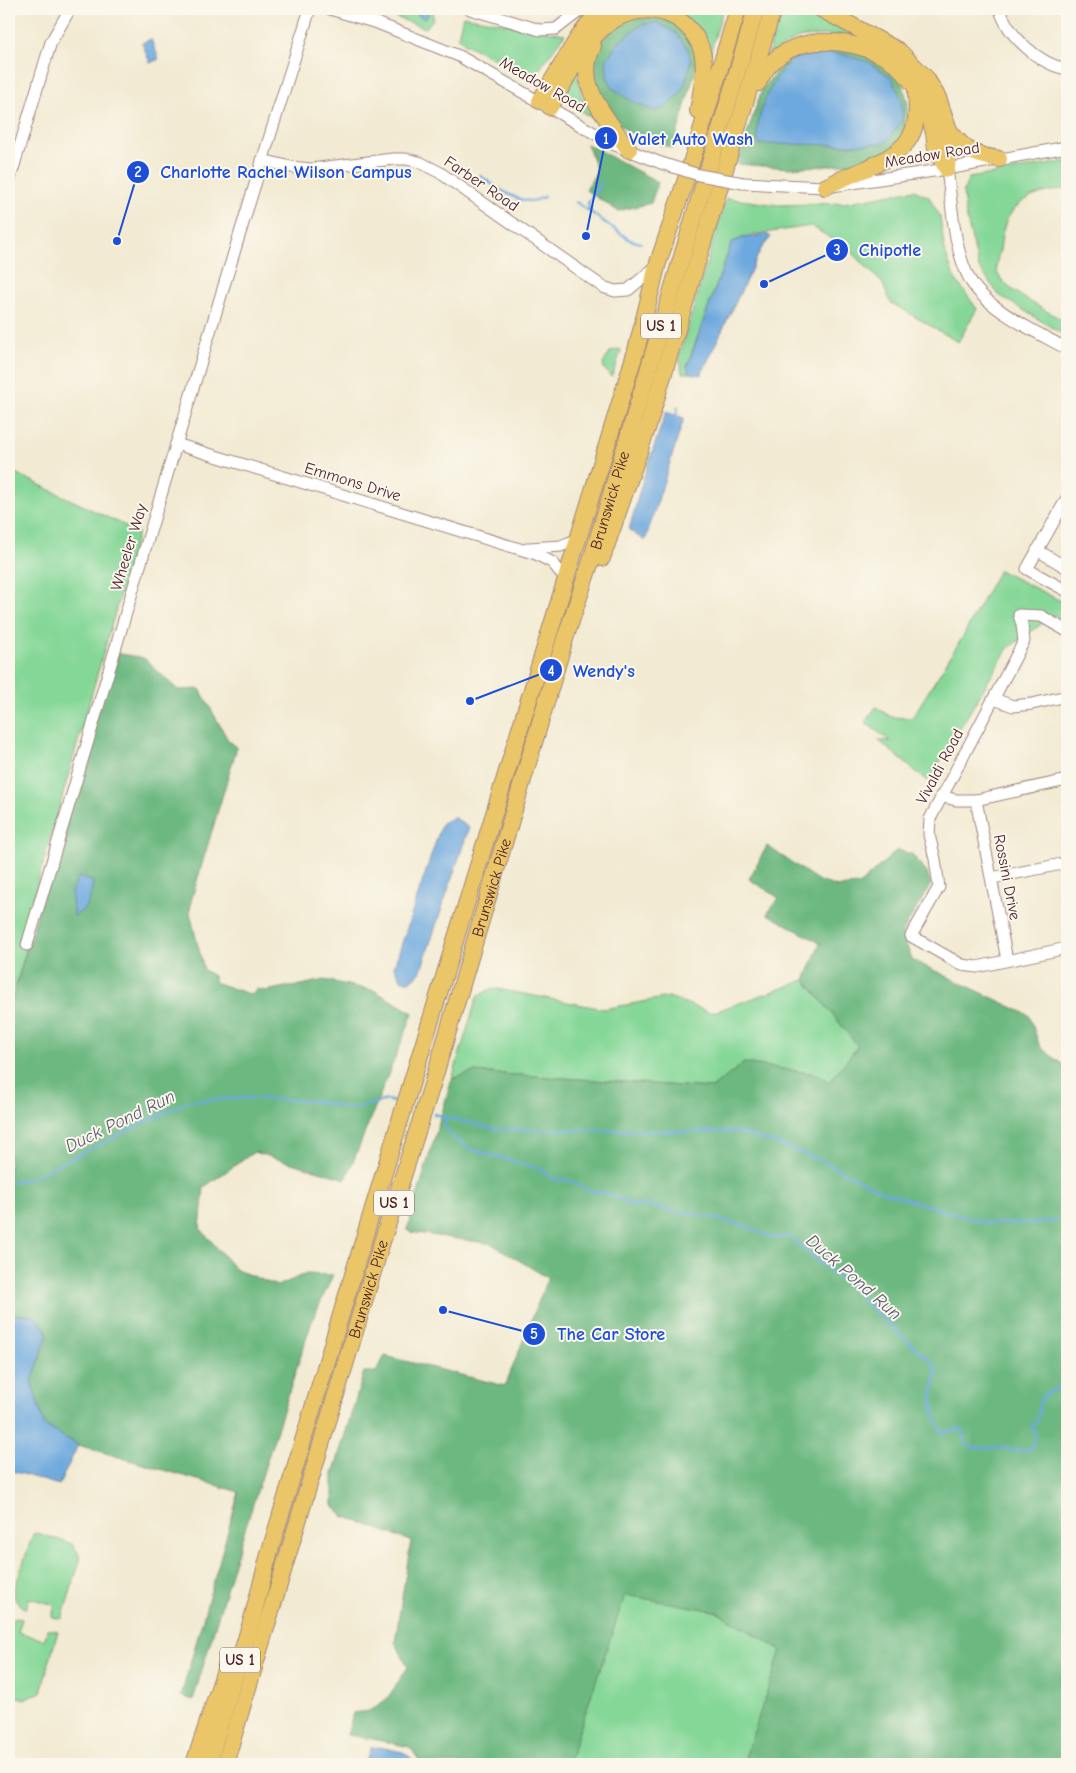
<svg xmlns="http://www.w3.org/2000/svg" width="1076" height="1773" font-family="'Comic Neue',sans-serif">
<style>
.green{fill:#85d798;stroke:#687b62}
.forest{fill:#6cb880;stroke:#5b6c56;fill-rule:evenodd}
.water{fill:#6da9de;stroke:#5c6484}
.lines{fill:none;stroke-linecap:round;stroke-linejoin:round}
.stream{stroke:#6da9de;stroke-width:2.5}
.minor-casing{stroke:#9e847e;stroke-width:13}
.highway-casing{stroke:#9e847e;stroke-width:18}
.minor{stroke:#fff;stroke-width:11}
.highway{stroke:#eac669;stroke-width:16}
.minor-bridge-casing{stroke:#9e847e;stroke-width:13;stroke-linecap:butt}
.minor-bridge{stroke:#fff;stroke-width:11}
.labels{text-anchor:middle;stroke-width:4;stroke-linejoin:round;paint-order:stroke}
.shield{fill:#fbf7ec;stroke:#7f6065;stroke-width:1}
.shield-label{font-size:15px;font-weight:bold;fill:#4a1f2b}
.street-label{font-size:16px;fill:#4a1f2b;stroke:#fbf7ec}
.water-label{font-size:18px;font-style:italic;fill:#585673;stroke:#fbf7ec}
.leader{fill:none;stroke:#1d4ed8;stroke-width:2}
.callout-dot{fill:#1d4ed8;stroke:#fbf7ec;stroke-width:2}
.mark-label{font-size:15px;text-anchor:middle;font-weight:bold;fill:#fff}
.callout-label{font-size:18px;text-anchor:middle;font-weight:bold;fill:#1d4ed8;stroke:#fbf7ec;stroke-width:4;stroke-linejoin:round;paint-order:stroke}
</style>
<rect width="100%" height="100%" fill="#fbf7ec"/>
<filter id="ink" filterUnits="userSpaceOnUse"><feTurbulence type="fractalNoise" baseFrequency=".02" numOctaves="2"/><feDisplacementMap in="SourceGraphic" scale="10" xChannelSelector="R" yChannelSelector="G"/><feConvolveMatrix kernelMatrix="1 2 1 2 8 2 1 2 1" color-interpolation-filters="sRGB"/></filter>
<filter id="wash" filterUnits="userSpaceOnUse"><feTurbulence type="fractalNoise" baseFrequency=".0096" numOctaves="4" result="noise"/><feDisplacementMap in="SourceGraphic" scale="20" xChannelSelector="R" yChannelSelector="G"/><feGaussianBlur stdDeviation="1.12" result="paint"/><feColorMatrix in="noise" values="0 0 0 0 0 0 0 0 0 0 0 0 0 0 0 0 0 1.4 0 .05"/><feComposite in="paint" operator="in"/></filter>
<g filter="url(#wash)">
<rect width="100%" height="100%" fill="#f2ead2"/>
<g class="green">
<path d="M372 9H409L425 19 429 14 420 9H432L434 11 433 19 426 28Z"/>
<path d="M675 9H723L708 61Z"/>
<path d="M780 9H814L855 36 823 35 798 38 768 55Z"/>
<path d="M463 16 565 34 533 78 465 44 458 36Z"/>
<path d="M578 69 581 95 595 120 562 99Z"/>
<path d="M1067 161V188C1035 194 1010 198 1002 235 1001 240 1001 245 1000 250 997 261 993 269 1001 279 1012 294 1050 312 1067 323V337L999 295 979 268 966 216 963 192 969 178Z"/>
<path d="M914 190 929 197 940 217 945 252 954 277 977 309 958 342 890 302 883 284 851 251 811 226 750 235 732 242 687 366 690 373H682L679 356 726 198 778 205 844 203Z"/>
<path d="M620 349 621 351 612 377 604 369 603 364 610 352Z"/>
<path d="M9 470 138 532 20 944 27 946 9 1010Z"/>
<path d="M999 570 1067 604V621L1054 615 1008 648 935 770 927 781 878 740 890 741 865 722 876 707 891 717 912 718 962 638Z"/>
<path d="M805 980 859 1046 829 1082 816 1074 744 1063 712 1088 473 1072 452 1079 477 997 492 988 604 1009 669 997 711 1013Z"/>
<path d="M37 1533 72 1544 81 1557 62 1619 52 1617 55 1605 29 1598 26 1609 16 1601 13 1593 33 1534Z"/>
<path d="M625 1594 715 1611 782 1650 743 1764H568Z"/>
<path d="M16 1618 22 1619 18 1632 44 1640 48 1629 58 1631 41 1692 26 1699 9 1695V1621Z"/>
</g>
<g class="forest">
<path d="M622 18H670L691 37 697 64 673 148 636 137 614 121 593 84 591 61 603 32ZM657 22 676 33 691 62 684 87 617 44 634 30Z"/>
<path d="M810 46 857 51 887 67 902 82 908 104 904 133 887 154 850 164 789 168 737 164 762 89 787 59ZM789 63 851 145 759 143Z"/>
<path d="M587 144 658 182 651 203 618 211 586 190 597 171Z"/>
<path d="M115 653 144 658 178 690 200 689 228 740 237 747 191 901 190 913 204 970 214 976V982L252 995 257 989 266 991 285 987H292L324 980 375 991 413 1013 346 1179 254 1152 204 1187 200 1228 235 1269 277 1286 306 1274 333 1275 312 1321 234 1563 193 1700 181 1696 239 1492 78 1445 44 1425 32 1382 48 1333 34 1315H9V1010Z"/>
<path d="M767 846 819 881 838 887 859 885 897 850 912 854 927 873 931 884 902 933 912 960 1029 1015 1040 1047 1067 1068V1764H743L781 1650 715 1611 625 1595 568 1764H417L419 1760 410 1747 368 1738 347 1735 353 1713 369 1711 387 1699 408 1667 395 1642 411 1541 343 1516 333 1505V1474L364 1372H376L385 1356 505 1386 548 1278 492 1244 410 1232 407 1230 452 1079 473 1072 712 1088 744 1063 816 1074 829 1082 858 1046 805 980 820 943 767 914 779 898 749 879Z"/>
</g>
<g class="water">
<path d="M409 9H420L429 14 425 19Z"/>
<path d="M657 22 676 33 688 49 691 62 684 87 677 97 666 107 654 111 633 102 614 89 607 77 606 61 617 44 634 30 644 24Z"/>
<path d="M151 39 159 59 150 63 142 43Z"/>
<path d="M819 51 844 55 868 62 891 77 902 100V121L885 143 851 145 759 144C751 123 773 75 790 62 799 55 808 53 819 51Z"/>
<path d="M767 234 771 237 761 249 701 375 690 373 687 367 732 242 743 238Z"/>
<path d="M666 412 684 418 645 541 629 530 643 479Z"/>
<path d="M454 817 469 828 420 973 411 981H402L394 967 442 823Z"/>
<path d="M78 877 93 881C91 897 89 909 74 916L71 892Z"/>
<path d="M9 1315H34L48 1333 32 1382 44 1425 78 1445 59 1485 9 1470Z"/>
<path d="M379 1747 403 1752 415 1761 414 1764H363L371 1748Z"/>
</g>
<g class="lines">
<g class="stream">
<path d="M480 175C490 184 516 201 529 201 534 201 540 199 544 197"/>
<path d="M576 202 630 240 641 243"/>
<path d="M590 210 588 203 601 183"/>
<path d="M676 417 678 407"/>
<path d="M434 1114 494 1129 737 1132 778 1144 822 1161 883 1192 986 1223H1036L1067 1219"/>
<path d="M444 1117 446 1129 454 1138 470 1149 541 1169 555 1180H568L590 1191 609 1194 636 1207 644 1204C663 1212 676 1210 694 1214 712 1217 730 1222 747 1227 766 1233 766 1241 788 1236L854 1291 887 1323 930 1360 937 1371 932 1398 934 1414 941 1433 960 1429 964 1433 965 1443 972 1448H1000L1021 1451 1033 1448 1036 1434 1032 1428 1038 1418 1040 1400 1045 1394 1067 1384"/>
<path d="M9 1183 35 1176 189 1101 244 1098 314 1101 352 1109 387 1100 394 1102"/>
</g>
</g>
</g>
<g filter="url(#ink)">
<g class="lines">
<g class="minor-casing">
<g id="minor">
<path d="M330 9 377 23 459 56 615 145 661 163"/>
<path d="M470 9 540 30 556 29 582 9"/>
<path d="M1000 9C1007 35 1040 65 1067 69"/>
<path d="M262 160 291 167 311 169 393 159H406L419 162 439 172 603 287 615 291 628 290 657 266"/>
<path d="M947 169C952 203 953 247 969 278 985 309 1037 332 1067 349"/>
<path d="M9 182 51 42 70 9"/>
<path d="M743 183 825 187 947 169 1067 147"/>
<path d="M176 444 536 554 553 563 566 580"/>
<path d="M1067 498 1027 569 1067 591"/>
<path d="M529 548 561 546 578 539"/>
<path d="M1037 550 1067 568"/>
<path d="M1067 631 1041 616 1019 615 1022 625 1024 641 930 819 929 835 935 859 939 887 911 936 962 965 977 967 1067 948"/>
<path d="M994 699 1013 706 1032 704 1067 696"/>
<path d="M941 796 956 800H976L1067 780"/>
<path d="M976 800 1007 960"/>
<path d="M992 878 1067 863"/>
<path d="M27 945C121 633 211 319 310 9"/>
</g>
</g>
<g class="highway-casing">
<g id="highway">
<path d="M821 9 899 51 926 78 938 98 949 130 947 169"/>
<path d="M593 46C573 85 608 119 629 150"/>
<path d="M758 83C781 32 844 34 887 58 901 66 912 81 920 94 928 105 931 121 934 133 935 139 935 146 937 152 940 158 944 163 947 169"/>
<path d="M540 101 578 38 590 22 608 9"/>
<path d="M550 107C566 81 580 48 603 28 634 1 679 4 699 43 709 63 701 91 698 111"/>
<path d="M949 130C965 150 972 155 999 159"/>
<path d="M825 187C839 180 853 174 868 168 905 151 921 137 916 94"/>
<path d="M602 558 648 426 773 9"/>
<path d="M194 1764 228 1661"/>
<path d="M208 1764 252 1619 269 1554 371 1215 637 347 657 266 689 170 738 9"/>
<path id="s1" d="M225 1764 381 1245 432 1085 564 642 591 561 756 9"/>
</g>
</g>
<use href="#minor" class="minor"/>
<use href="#highway" class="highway"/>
<g class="minor-bridge-casing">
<path id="minor-bridge" d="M661 163 699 175 743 183"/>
</g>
<use href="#minor-bridge" class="minor-bridge"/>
</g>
</g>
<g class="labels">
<g class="shield">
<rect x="641" y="313.5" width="40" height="25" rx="4"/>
<rect x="374" y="1190.5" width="40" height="25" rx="4"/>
<rect x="220" y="1647.5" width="40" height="25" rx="4"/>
</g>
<g class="shield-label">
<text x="661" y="331">US 1</text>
<text x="394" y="1208">US 1</text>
<text x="240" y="1665">US 1</text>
</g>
<g class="street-label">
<text transform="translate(543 84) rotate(30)" y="6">Meadow Road</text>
<text transform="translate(932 154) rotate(-9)" y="6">Meadow Road</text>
<text transform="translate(482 183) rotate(34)" y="6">Farber Road</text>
<text transform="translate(353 481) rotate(17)" y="6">Emmons Drive</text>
<text dy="6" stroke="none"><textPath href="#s1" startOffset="1321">Brunswick Pike</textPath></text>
<text transform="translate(128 547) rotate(-73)" y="6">Wheeler Way</text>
<text transform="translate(939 766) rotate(-62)" y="6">Vivaldi Road</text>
<text transform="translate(1008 877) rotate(79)" y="6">Rossini Drive</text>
<text dy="6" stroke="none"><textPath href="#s1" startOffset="916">Brunswick Pike</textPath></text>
<text dy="6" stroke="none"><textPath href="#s1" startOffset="496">Brunswick Pike</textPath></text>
</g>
<g class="water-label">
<text transform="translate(120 1121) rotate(-26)" y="6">Duck Pond Run</text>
<text transform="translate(854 1277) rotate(41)" y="6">Duck Pond Run</text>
</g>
</g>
<path class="leader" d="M586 236L606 138M117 241L138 172M764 284L837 250M470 701L551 670M443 1310L534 1334"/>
<g class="callout-dot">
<circle cx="586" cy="236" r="5"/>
<circle cx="117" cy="241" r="5"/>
<circle cx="764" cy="284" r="5"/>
<circle cx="470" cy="701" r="5"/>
<circle cx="443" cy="1310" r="5"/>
<circle cx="606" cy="138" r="12"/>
<circle cx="138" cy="172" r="12"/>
<circle cx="837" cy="250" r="12"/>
<circle cx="551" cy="670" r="12"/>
<circle cx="534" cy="1334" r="12"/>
</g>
<g class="mark-label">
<text x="606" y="144">1</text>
<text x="138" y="177">2</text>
<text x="837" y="255">3</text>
<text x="551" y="676">4</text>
<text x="534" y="1339">5</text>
</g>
<g class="callout-label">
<text x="691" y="145">Valet Auto Wash</text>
<text x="286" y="178">Charlotte Rachel Wilson Campus</text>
<text x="890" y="256">Chipotle</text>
<text x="604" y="677">Wendy's</text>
<text x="611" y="1340">The Car Store</text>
</g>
<rect width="1076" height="1773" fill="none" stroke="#fbf7ec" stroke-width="30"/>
</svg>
